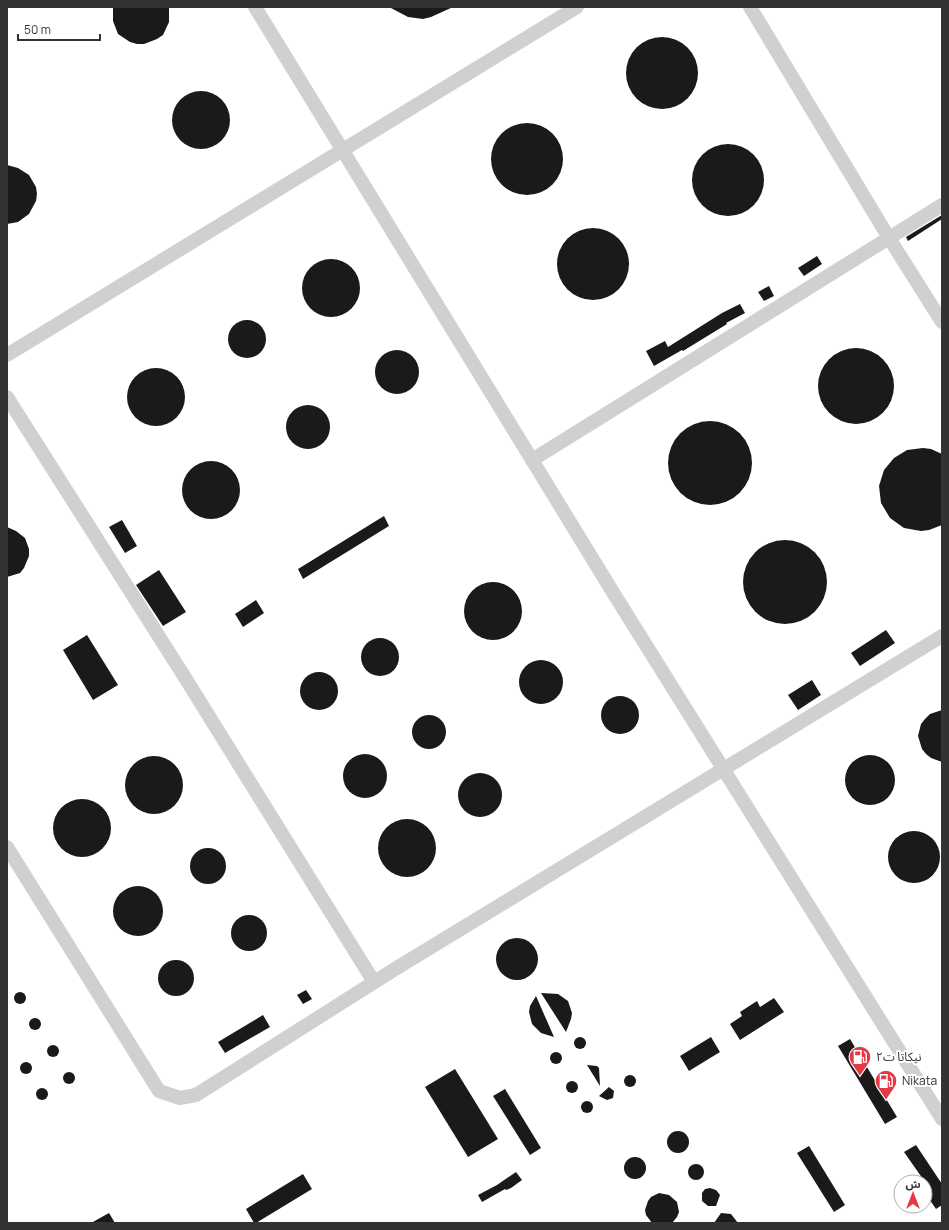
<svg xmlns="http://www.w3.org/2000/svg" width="949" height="1230" font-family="Manrope,'Noto Sans Arabic',sans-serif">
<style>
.building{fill:#1a1a1a}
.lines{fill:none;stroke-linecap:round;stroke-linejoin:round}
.minor{stroke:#d0d0d0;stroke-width:14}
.labels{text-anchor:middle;stroke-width:4;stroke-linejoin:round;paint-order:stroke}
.poi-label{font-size:12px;fill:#333;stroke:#fff;text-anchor:start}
</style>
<rect width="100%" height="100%" fill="#fff"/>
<g class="building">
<path d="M113 7H169V22L163 35 157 39 144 44H137L130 42 118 34 113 21Z"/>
<path d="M389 7H453L431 17 423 19 408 17Z"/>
<circle cx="662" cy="73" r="36"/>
<circle cx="201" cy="120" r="29"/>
<circle cx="527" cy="159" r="36"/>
<circle cx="728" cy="180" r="36"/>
<path d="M7 165 18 168 29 175 36 187 37 194 36 201 29 214 18 222 7 224Z"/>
<path d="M942 215V219L908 241 906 237Z"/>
<circle cx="593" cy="264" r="36"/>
<path d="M817 256 822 264 804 276 798 268Z"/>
<circle cx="331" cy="288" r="29"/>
<path d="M769 286 774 296 764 301 758 292Z"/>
<path d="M740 304 745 313 726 323 727 324 683 351 682 350 654 366 646 351 665 341 668 347 722 313Z"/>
<circle cx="247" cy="339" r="19"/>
<circle cx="856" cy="386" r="38"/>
<circle cx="397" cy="372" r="22"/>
<circle cx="156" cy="397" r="29"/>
<circle cx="308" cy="427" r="22"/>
<circle cx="710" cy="463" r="42"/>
<path d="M923 448 931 449 942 454V525L929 530 921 531 904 528 890 518 881 503 879 486 884 470 894 458 907 450Z"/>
<circle cx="211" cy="490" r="29"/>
<path d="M384 516 389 526 303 579 298 569Z"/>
<path d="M122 520 137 546 125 553 109 527Z"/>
<path d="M7 527 16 531 25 538 29 549V556L24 568 20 573 7 577Z"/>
<circle cx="785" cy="582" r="42"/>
<path d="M159 570 186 612 163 626 136 585Z"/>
<circle cx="493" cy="611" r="29"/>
<path d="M256 600 264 613 243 627 235 614Z"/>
<path d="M886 630 895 643 860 666 851 653Z"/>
<path d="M87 635 118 685 93 700 63 650Z"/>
<circle cx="380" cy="657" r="19"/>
<circle cx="541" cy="682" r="22"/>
<circle cx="319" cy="691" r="19"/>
<path d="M812 680 821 695 798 710 788 695Z"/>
<circle cx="620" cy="715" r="19"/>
<path d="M942 710V762L931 758 926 754 922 749 918 736 921 724 925 719 930 714Z"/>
<circle cx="429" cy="732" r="17"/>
<circle cx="365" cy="776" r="22"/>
<circle cx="870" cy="780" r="25"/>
<circle cx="154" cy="785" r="29"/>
<circle cx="480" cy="795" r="22"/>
<circle cx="82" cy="828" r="29"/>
<circle cx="407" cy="848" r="29"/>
<circle cx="914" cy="857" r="26"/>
<circle cx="208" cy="866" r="18"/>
<circle cx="138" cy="911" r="25"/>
<circle cx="249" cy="933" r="18"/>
<circle cx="517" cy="959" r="21"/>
<circle cx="176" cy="978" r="18"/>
<path d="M306 990 312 999 303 1004 297 995Z"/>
<circle cx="20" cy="998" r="6"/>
<path d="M541 993 558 994 568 1001 572 1013 571 1019 566 1032Z"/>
<path d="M536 996 554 1037 541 1033 532 1024 529 1012 530 1006Z"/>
<path d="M774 998 784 1012 740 1040 730 1024 742 1016 740 1012 757 1001 760 1007Z"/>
<path d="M263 1015 270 1027 225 1053 218 1042Z"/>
<circle cx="35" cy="1024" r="6"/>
<circle cx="580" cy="1043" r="6"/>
<path d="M711 1037 720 1052 689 1071 680 1056Z"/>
<path d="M850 1039 897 1117 885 1124 838 1046Z"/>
<circle cx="53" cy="1051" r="6"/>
<circle cx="556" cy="1058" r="6"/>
<circle cx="26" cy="1068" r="6"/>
<path d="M587 1065 597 1066 599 1068 600 1086Z"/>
<path d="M455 1069 498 1139 468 1157 425 1087Z"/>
<circle cx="69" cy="1078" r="6"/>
<circle cx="630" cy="1081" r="6"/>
<circle cx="572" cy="1087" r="6"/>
<path d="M609 1087 614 1091 613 1098 607 1100 599 1096Z"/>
<circle cx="42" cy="1094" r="6"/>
<path d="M505 1089 541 1148 530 1155 493 1096Z"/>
<circle cx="587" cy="1107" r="6"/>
<circle cx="678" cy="1142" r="11"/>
<path d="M916 1145 942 1184V1205L936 1209 925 1193V1182L904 1152Z"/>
<path d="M809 1146 845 1205 834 1212 797 1153Z"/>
<circle cx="635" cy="1168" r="11"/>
<circle cx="696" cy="1172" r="8"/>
<path d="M516 1172 522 1180 511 1188 506 1190 505 1189 482 1202 478 1195 497 1185Z"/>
<path d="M303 1174 312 1189 256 1223H254L246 1209Z"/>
<path d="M710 1188 716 1190 720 1195 716 1206H708L702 1201V1193L705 1189Z"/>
<path d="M659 1193 669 1195 677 1202 679 1212 677 1217 672 1223H652L646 1215 645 1210 648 1201 651 1197Z"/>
<path d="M109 1213 115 1223H91Z"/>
<path d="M721 1213 731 1214 738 1223H714Z"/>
</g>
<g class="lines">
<g class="minor">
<path d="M255 7 614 594 942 1119"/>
<path d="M750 7 889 238 942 322"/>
<path d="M7 355 577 7"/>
<path d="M7 397 184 676 374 982"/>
<path d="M532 460 942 205"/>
<path d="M7 847 159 1091 180 1098 196 1095 395 969 942 636"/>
</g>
</g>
<defs>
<g id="fuel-pin" transform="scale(1.15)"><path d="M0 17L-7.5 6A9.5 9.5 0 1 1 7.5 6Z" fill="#e63946" stroke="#fff"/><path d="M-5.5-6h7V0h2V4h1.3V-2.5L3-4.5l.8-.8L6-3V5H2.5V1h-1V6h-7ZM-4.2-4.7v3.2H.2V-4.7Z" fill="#fff"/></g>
</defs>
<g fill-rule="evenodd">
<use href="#fuel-pin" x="860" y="1057"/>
<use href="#fuel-pin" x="886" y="1081"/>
</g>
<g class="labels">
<g class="poi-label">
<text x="876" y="1061">نيكاتا ت٢</text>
<text x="902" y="1085">Nikata</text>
</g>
</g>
<rect width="949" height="1230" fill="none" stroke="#333333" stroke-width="16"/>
<g transform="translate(913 1194)"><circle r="19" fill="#ffffff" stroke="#adadad"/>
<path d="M0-3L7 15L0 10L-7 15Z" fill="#e63946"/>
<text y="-6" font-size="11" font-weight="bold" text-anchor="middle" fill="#333333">ش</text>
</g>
<path d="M18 34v6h82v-6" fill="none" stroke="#333333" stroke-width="2"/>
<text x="24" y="34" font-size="12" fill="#333333" stroke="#ffffff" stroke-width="3" paint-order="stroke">50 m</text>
</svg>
